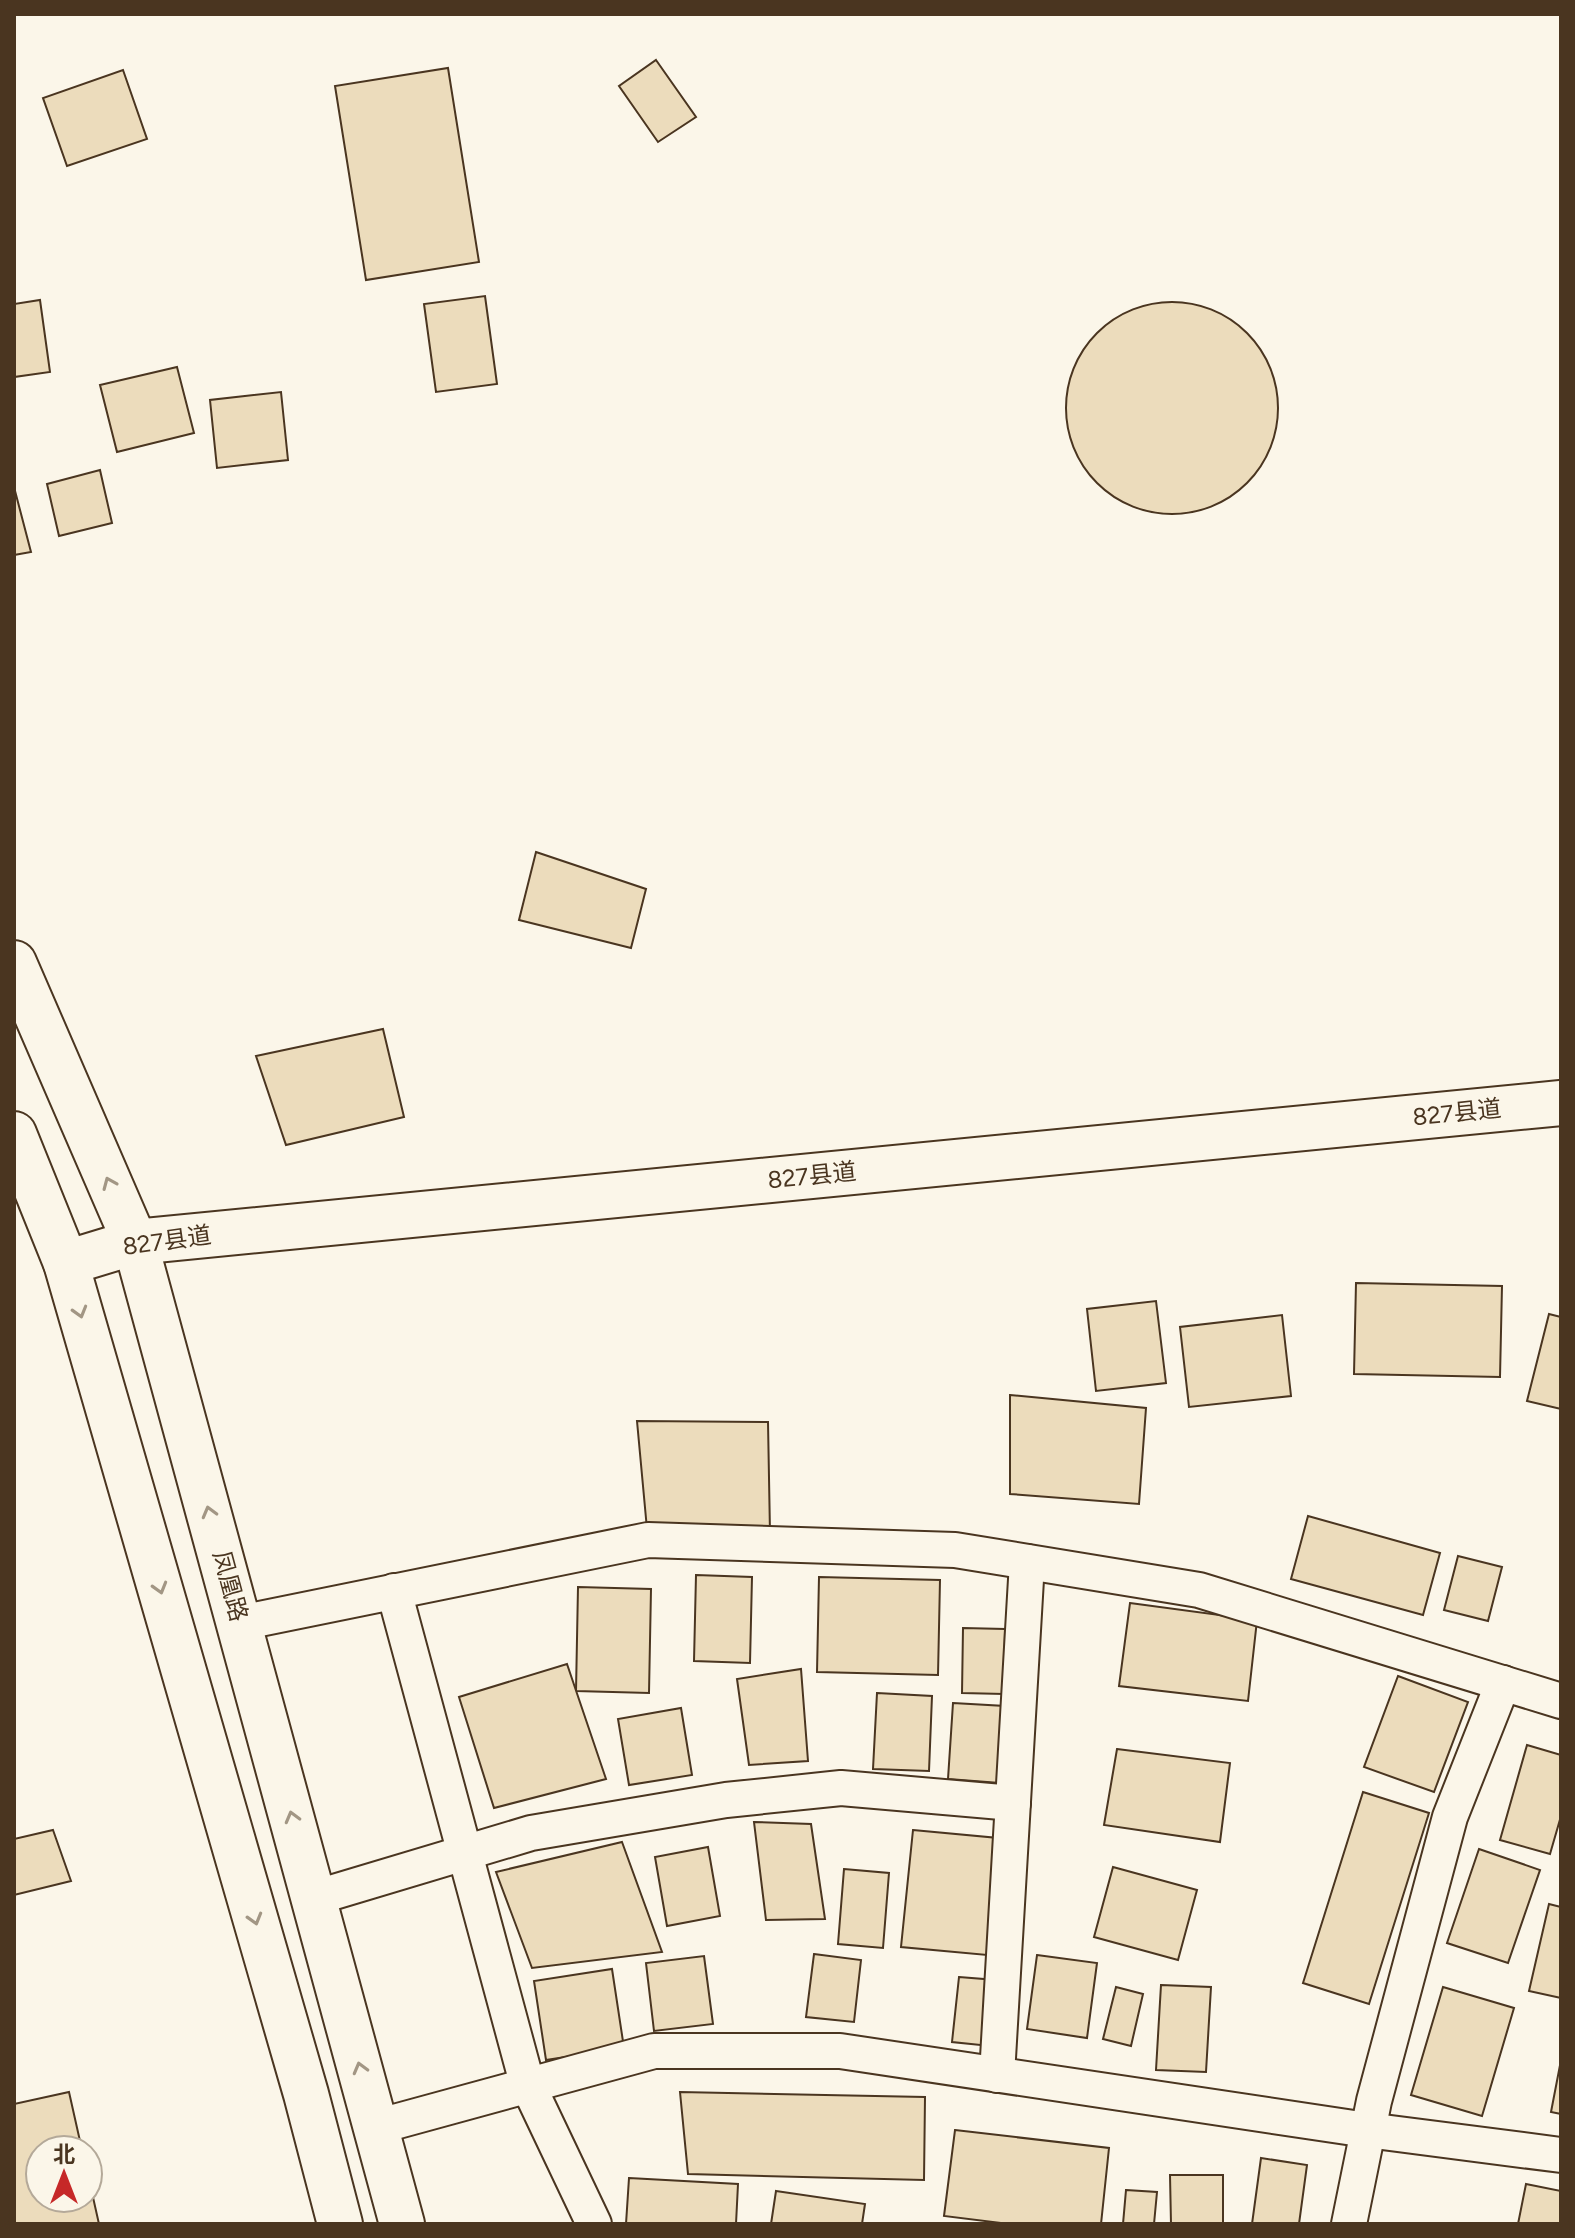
<svg xmlns="http://www.w3.org/2000/svg" width="1575" height="2238" font-family="Figtree,'Noto Sans SC',sans-serif">
<style>
.building{fill:#ecdcbc;stroke:#4a3520;stroke-width:2}
.lines{fill:none;stroke-linecap:round;stroke-linejoin:round}
.minor-casing{stroke:#4a3520;stroke-width:38}
.secondary-casing{stroke:#4a3520;stroke-width:48}
.primary-casing{stroke:#4a3520;stroke-width:48}
.minor{stroke:#fbf6e9;stroke-width:34}
.secondary{stroke:#fbf6e9;stroke-width:44}
.primary{stroke:#fbf6e9;stroke-width:44}
.oneway{stroke:#a29684}
.labels{text-anchor:middle;stroke-width:6;stroke-linejoin:round;paint-order:stroke}
.street-label{font-size:24px;fill:#4a3520;stroke:#fbf6e9}
</style>
<rect width="100%" height="100%" fill="#fbf6e9"/>
<g class="building">
<path d="M656 60 696 117 658 142 619 86Z"/>
<path d="M448 68 479 262 366 280 335 86Z"/>
<path d="M123 70 147 139 67 166 43 98Z"/>
<path d="M485 296 497 384 436 392 424 304Z"/>
<path d="M40 300 50 372 14 377V304Z"/>
<circle cx="1172" cy="408" r="106"/>
<path d="M177 367 194 433 117 452 100 385Z"/>
<path d="M281 392 288 460 217 468 210 400Z"/>
<path d="M100 470 112 523 59 536 47 484Z"/>
<path d="M14 487 31 552 14 555Z"/>
<path d="M536 852 646 889 631 948 519 920Z"/>
<path d="M383 1029 404 1117 286 1145 256 1056Z"/>
<path d="M1356 1283 1502 1286 1500 1377 1354 1374Z"/>
<path d="M1156 1301 1166 1383 1096 1391 1087 1309Z"/>
<path d="M1549 1314 1561 1317V1409L1527 1401Z"/>
<path d="M1282 1315 1291 1396 1189 1407 1180 1327Z"/>
<path d="M1010 1395 1146 1408 1139 1504 1010 1494Z"/>
<path d="M637 1421 768 1422 770 1533 648 1540Z"/>
<path d="M1308 1516 1440 1553 1423 1615 1291 1579Z"/>
<path d="M1458 1556 1502 1567 1488 1621 1444 1610Z"/>
<path d="M696 1575 752 1577 750 1663 694 1661Z"/>
<path d="M819 1577 940 1580 938 1675 817 1672Z"/>
<path d="M578 1587 651 1589 649 1693 576 1691Z"/>
<path d="M1130 1603 1257 1620 1248 1701 1119 1686Z"/>
<path d="M963 1628 1005 1629 1004 1694 962 1693Z"/>
<path d="M567 1664 606 1779 494 1808 459 1697Z"/>
<path d="M801 1669 808 1761 749 1765 737 1679Z"/>
<path d="M1398 1676 1468 1702 1434 1792 1364 1767Z"/>
<path d="M877 1693 932 1696 929 1771 873 1769Z"/>
<path d="M953 1703 1005 1706 1000 1783 948 1779Z"/>
<path d="M681 1708 692 1775 629 1785 618 1719Z"/>
<path d="M1527 1745 1561 1755V1816L1550 1854 1500 1840Z"/>
<path d="M1117 1749 1230 1763 1220 1842 1104 1825Z"/>
<path d="M1363 1792 1429 1813 1369 2004 1303 1983Z"/>
<path d="M754 1822 811 1824 825 1919 766 1920Z"/>
<path d="M53 1830 71 1881 14 1895V1839Z"/>
<path d="M913 1830 998 1838 987 1955 901 1947Z"/>
<path d="M622 1842 662 1952 532 1968 496 1872Z"/>
<path d="M708 1847 720 1916 667 1926 655 1857Z"/>
<path d="M1479 1849 1540 1870 1508 1963 1447 1943Z"/>
<path d="M1113 1867 1197 1890 1178 1960 1094 1937Z"/>
<path d="M844 1869 889 1873 883 1948 838 1944Z"/>
<path d="M1549 1904 1561 1907V1998L1529 1991Z"/>
<path d="M814 1954 861 1960 854 2022 806 2017Z"/>
<path d="M1037 1955 1097 1963 1087 2038 1027 2029Z"/>
<path d="M704 1956 713 2024 654 2031 646 1963Z"/>
<path d="M612 1969 624 2048 546 2060 534 1981Z"/>
<path d="M959 1977 996 1980 990 2046 952 2042Z"/>
<path d="M1161 1985 1211 1987 1206 2072 1156 2070Z"/>
<path d="M1116 1987 1143 1994 1131 2046 1103 2039Z"/>
<path d="M1443 1987 1514 2008 1482 2116 1411 2095Z"/>
<path d="M1561 2060V2114L1551 2112Z"/>
<path d="M69 2092 82 2150H40V2198H88V2175L99 2224H14V2104Z"/>
<path d="M680 2092 925 2097 924 2180 688 2174Z"/>
<path d="M955 2130 1109 2148 1101 2224H1009L944 2216Z"/>
<path d="M1261 2158 1307 2165 1299 2224H1252Z"/>
<path d="M1170 2175H1223V2224H1171Z"/>
<path d="M629 2178 738 2184 736 2224H626Z"/>
<path d="M1526 2184 1561 2191V2224H1518Z"/>
<path d="M1126 2190 1157 2192 1154 2224H1123Z"/>
<path d="M776 2191 865 2204 862 2224H771Z"/>
</g>
<g class="lines">
<g class="minor-casing">
<g id="minor">
<path d="M394 1591 527 2083 594 2224"/>
<path d="M240 1623 648 1540 955 1550 1199 1590 1561 1701"/>
<path d="M314 1898 531 1833 726 1800 841 1788 1013 1803"/>
<path d="M997 2075 1027 1562"/>
<path d="M376 2127 654 2051H840L1367 2130 1561 2155"/>
<path d="M1349 2224 1374 2101 1450 1817 1503 1683"/>
</g>
</g>
<g class="secondary-casing">
<path id="secondary" d="M66 1263 135 1242 1561 1103"/>
</g>
<g class="primary-casing">
<g id="primary">
<path d="M14 963 135 1242 402 2224"/>
<path d="M14 1134 66 1263 306 2094 340 2224"/>
</g>
</g>
<use href="#minor" class="minor"/>
<use href="#secondary" class="secondary"/>
<use href="#primary" class="primary"/>
</g>
<defs><path id="oneway-chevron" d="M-2-3.5L2.5 0L-2 3.5" fill="none" stroke-width="1.6" stroke-linecap="round" stroke-linejoin="round" transform="scale(2)"/></defs>
<g class="oneway">
<use href="#oneway-chevron" transform="translate(109 1183) rotate(-113)"/>
<use href="#oneway-chevron" transform="translate(80 1312) rotate(74)"/>
<use href="#oneway-chevron" transform="translate(209 1512) rotate(-105)"/>
<use href="#oneway-chevron" transform="translate(160 1588) rotate(74)"/>
<use href="#oneway-chevron" transform="translate(292 1817) rotate(-105)"/>
<use href="#oneway-chevron" transform="translate(255 1919) rotate(74)"/>
<use href="#oneway-chevron" transform="translate(360 2068) rotate(-105)"/>
</g>
<g class="labels">
<g class="street-label">
<text transform="translate(1457 1113) rotate(-6)" y="8">827县道</text>
<text transform="translate(812 1176) rotate(-6)" y="8">827县道</text>
<text transform="translate(167 1241) rotate(-8)" y="8">827县道</text>
<text transform="translate(230 1586) rotate(75)" y="8">凤凰路</text>
</g>
</g>
<rect width="1575" height="2238" fill="none" stroke="#4a3520" stroke-width="32"/>
<g transform="translate(64 2174)"><circle r="38" fill="#fbf6e9" stroke="#b4a999" stroke-width="2"/>
<path d="M0-6L14 30L0 20L-14 30Z" fill="#c62828"/>
<text y="-12" font-size="22" font-weight="bold" text-anchor="middle" fill="#4a3520">北</text>
</g>
</svg>
